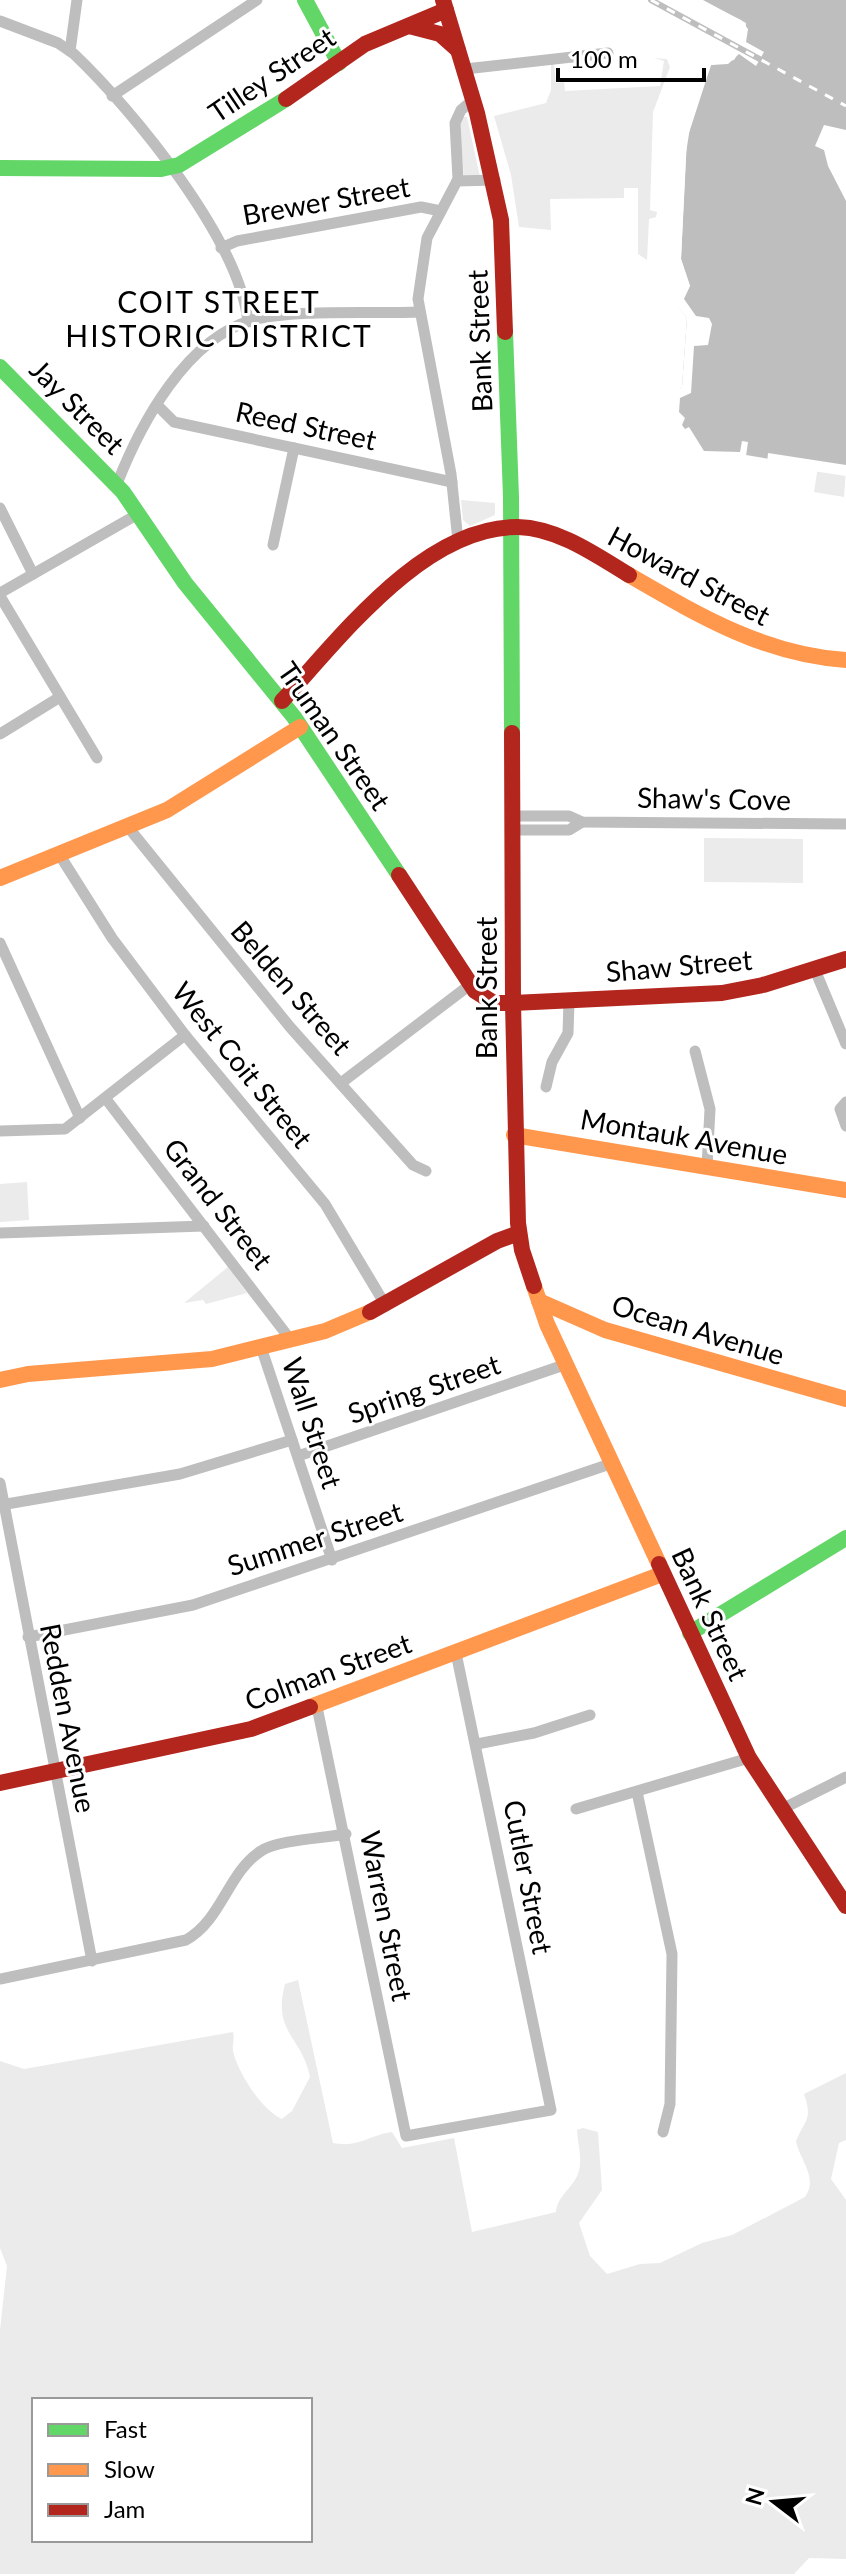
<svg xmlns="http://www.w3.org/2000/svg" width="846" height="2574" font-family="Lato,sans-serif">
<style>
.green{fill:#ebebeb;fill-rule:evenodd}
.water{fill:#bebebe}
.pier{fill:#fff}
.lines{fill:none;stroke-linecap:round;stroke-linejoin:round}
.street{stroke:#bebebe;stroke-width:11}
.fast{stroke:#63d668;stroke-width:16}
.slow{stroke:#ff974d;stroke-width:16}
.jam{stroke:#b3261e;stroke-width:16}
.rail-casing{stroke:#bebebe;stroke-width:6}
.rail{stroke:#fff;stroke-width:3;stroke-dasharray:9;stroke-linecap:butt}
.labels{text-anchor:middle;stroke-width:6;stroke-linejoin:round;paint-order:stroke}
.street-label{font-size:28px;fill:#000;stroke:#fff}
.neighbourhood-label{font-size:30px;letter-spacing:2px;fill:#000;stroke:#fff}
</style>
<rect width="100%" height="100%" fill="#fff"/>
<g class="green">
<path d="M654 58 667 59 670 67 653 112 650 210 657 212 656 217 649 219 647 260 638 254V188H624V198L550 199 551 230 519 227 511 175 494 116 546 103 551 90V64L602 59 554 64 556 83 564 82 565 91 660 86 664 61Z"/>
<path d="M463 117H467L480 177 464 176 459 125Z"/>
<path d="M818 466 846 470 844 497 814 492Z"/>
<path d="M461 500 495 503V515L470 526 463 520Z"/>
<path d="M704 838 803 839V883L704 882Z"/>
<path d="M27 1182 29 1220 0 1222V1184Z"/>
<path d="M228 1267 247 1293 206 1304 203 1300 184 1303Z"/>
<path d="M298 1980 333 2143C359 2148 369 2135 392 2132L402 2148 454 2138 472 2232 556 2212C557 2196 572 2189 578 2174 583 2159 578 2146 577 2130L583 2128 598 2132 602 2190 579 2223 590 2256 607 2274 640 2264 660 2263 702 2243 732 2235 805 2197C819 2178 799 2159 796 2141 805 2119 813 2120 804 2094L846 2073V2140L839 2143 831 2179 846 2200V2559L809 2558 794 2574H0V2330L7 2266 0 2248V2061L24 2069 233 2032C235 2040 232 2044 233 2051 237 2071 262 2111 282 2119L292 2111 310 2077C302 2036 272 2033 285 1984ZM34 2400H310V2540H34Z"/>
</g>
<path class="water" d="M703 0H846V130L824 125 815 146 824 150 828 166 846 201V472L746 455 728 460 686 448 671 392 682 387 687 318 677 305 690 286 681 259 686 153 691 121 711 65 734 60 745 42 746 23Z"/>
<g class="pier">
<path d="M699 0 741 20 748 29 746 42 764 52 756 66 739 54 728 64 711 65 687 139 681 259 690 286 684 299 696 316 709 318 712 324 708 345 694 346 691 393 680 398 679 412 685 418 682 425 685 429 689 427 704 451 740 452 742 441 748 442 746 456 729 464 709 465 691 461 682 450 667 392 682 387 687 318 674 302 686 290 677 259 682 152 687 120 708 63 731 57 744 29 739 23Z"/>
<path d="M768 453 846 465V476L767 464Z"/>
</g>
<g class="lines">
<g class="street">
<path d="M0 21 58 43 74 54C133 110 240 241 248 322"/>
<path d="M70 51 77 0"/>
<path d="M465 69 608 53"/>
<path d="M112 96 257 0"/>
<path d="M457 181 495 180"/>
<path d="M221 248 237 241 421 207 441 211"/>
<path d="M157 405 174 422 452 482"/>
<path d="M117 484C140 425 186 338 253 320 295 309 372 314 418 312"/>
<path d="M0 508 33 574"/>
<path d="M458 541 451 474 418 299 427 238 458 179 455 123 461 110 473 100"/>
<path d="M273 545 294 448"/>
<path d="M0 593 138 514"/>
<path d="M0 596 97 758"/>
<path d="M0 734 60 697"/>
<path d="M512 816H569L582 822 846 824"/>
<path d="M128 827 290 1027 413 1165 426 1171"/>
<path d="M512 830H569L582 822"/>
<path d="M59 854 112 938 185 1035 325 1204 386 1306"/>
<path d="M0 943 80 1118"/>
<path d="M815 970 846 1044"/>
<path d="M695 1051 710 1109 707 1167"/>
<path d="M341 1083 471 984"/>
<path d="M546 1087 552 1062 568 1033 569 1001"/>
<path d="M106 1099 290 1339"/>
<path d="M846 1102 840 1109 846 1126"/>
<path d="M0 1131 65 1129 185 1035"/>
<path d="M0 1233 204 1226"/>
<path d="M261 1347 332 1560"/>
<path d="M298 1456 564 1365"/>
<path d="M0 1483 92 1961"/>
<path d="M1 1505 180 1474 292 1440"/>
<path d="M28 1637 193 1605 610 1464"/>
<path d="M317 1707 406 2136 551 2110 456 1653"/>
<path d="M477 1744 534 1733 590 1715"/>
<path d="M637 1792 672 1954 670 2104 663 2132"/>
<path d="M576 1809 749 1758"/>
<path d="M780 1810 846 1777"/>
<path d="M0 1979 186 1940C222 1920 228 1872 261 1851 277 1840 325 1838 346 1834"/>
</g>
<g class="fast">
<path d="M305 0 339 63"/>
<path d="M0 168 161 169 179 165 286 99"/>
<path d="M505 332 511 497 512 733"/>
<path d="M0 367 123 492 185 583 294 717 399 875"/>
<path d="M690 1633 846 1538"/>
</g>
<g class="slow">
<path d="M629 575C698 615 765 655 846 660"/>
<path d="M0 878 167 810 300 727"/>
<path d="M514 1135 846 1190"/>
<path d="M534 1286 547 1324 659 1564"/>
<path d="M539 1301 605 1330 846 1399"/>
<path d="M0 1380 28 1374 212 1359 325 1331 370 1312"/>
<path d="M310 1707 662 1574"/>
</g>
<g class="jam">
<path d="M443 0 477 113 501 220 505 332"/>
<path d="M409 26 440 34 458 50"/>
<path d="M286 99 365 44 446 10"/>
<path d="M282 701C340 638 424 526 518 527 558 528 596 555 629 575"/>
<path d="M512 733 513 1003 722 993 763 985 846 959"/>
<path d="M399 875 475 991 494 1003H513L518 1223 522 1250 534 1286"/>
<path d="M370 1312 497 1241 519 1233"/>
<path d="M659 1564 749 1758 846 1906"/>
<path d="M0 1783 251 1729 310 1707"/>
</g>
<g class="rail-casing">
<path id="rail" d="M651 0 846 106"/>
</g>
<use href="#rail" class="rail"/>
</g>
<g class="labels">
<g class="street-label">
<text transform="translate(272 75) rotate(-34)" y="10">Tilley Street</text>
<text transform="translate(326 201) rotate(-10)" y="10">Brewer Street</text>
<text transform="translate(480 341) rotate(-92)" y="10">Bank Street</text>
<text transform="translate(77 407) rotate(45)" y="10">Jay Street</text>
<text transform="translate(306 426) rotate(12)" y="10">Reed Street</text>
<text transform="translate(689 576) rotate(28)" y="10">Howard Street</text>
<text transform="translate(334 736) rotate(55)" y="10">Truman Street</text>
<text transform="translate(714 799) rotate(1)" y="10">Shaw's Cove</text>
<text transform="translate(679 966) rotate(-5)" y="10">Shaw Street</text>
<text transform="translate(291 988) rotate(49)" y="10">Belden Street</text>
<text transform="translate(487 988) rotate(-90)" y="10">Bank Street</text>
<text transform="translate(242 1065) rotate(51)" y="10">West Coit Street</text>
<text transform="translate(684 1137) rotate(10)" y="10">Montauk Avenue</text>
<text transform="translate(218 1204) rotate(52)" y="10">Grand Street</text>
<text transform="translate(698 1330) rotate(17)" y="10">Ocean Avenue</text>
<text transform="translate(424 1389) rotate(-19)" y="10">Spring Street</text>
<text transform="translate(312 1423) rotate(72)" y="10">Wall Street</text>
<text transform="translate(315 1539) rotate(-18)" y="10">Summer Street</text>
<text transform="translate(710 1614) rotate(65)" y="10">Bank Street</text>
<text transform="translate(328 1672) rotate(-20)" y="10">Colman Street</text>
<text transform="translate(68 1718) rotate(79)" y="10">Redden Avenue</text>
<text transform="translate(528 1877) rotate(79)" y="10">Cutler Street</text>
<text transform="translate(386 1916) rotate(79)" y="10">Warren Street</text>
</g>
<g class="neighbourhood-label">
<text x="219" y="313">COIT STREET<tspan x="219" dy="34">HISTORIC DISTRICT</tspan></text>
</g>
</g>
<rect x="32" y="2398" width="280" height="144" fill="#ffffff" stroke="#999999" stroke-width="2"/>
<rect x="48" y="2424" width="40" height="12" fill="#63d668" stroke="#999999" stroke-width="2"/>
<text x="104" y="2438" font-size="24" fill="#000000">Fast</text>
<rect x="48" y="2464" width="40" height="12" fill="#ff974d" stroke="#999999" stroke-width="2"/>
<text x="104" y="2478" font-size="24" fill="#000000">Slow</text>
<rect x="48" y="2504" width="40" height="12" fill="#b3261e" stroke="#999999" stroke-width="2"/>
<text x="104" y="2518" font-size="24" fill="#000000">Jam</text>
<g transform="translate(774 2502) rotate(286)" stroke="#ffffff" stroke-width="6" paint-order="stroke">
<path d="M0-6L14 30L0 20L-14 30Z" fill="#000000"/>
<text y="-12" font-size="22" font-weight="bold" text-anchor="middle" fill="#000000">N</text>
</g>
<path d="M558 68v12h146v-12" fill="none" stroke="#000000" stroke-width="4"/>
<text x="570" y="68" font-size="24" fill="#000000" stroke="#ffffff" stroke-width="6" paint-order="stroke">100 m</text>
</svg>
